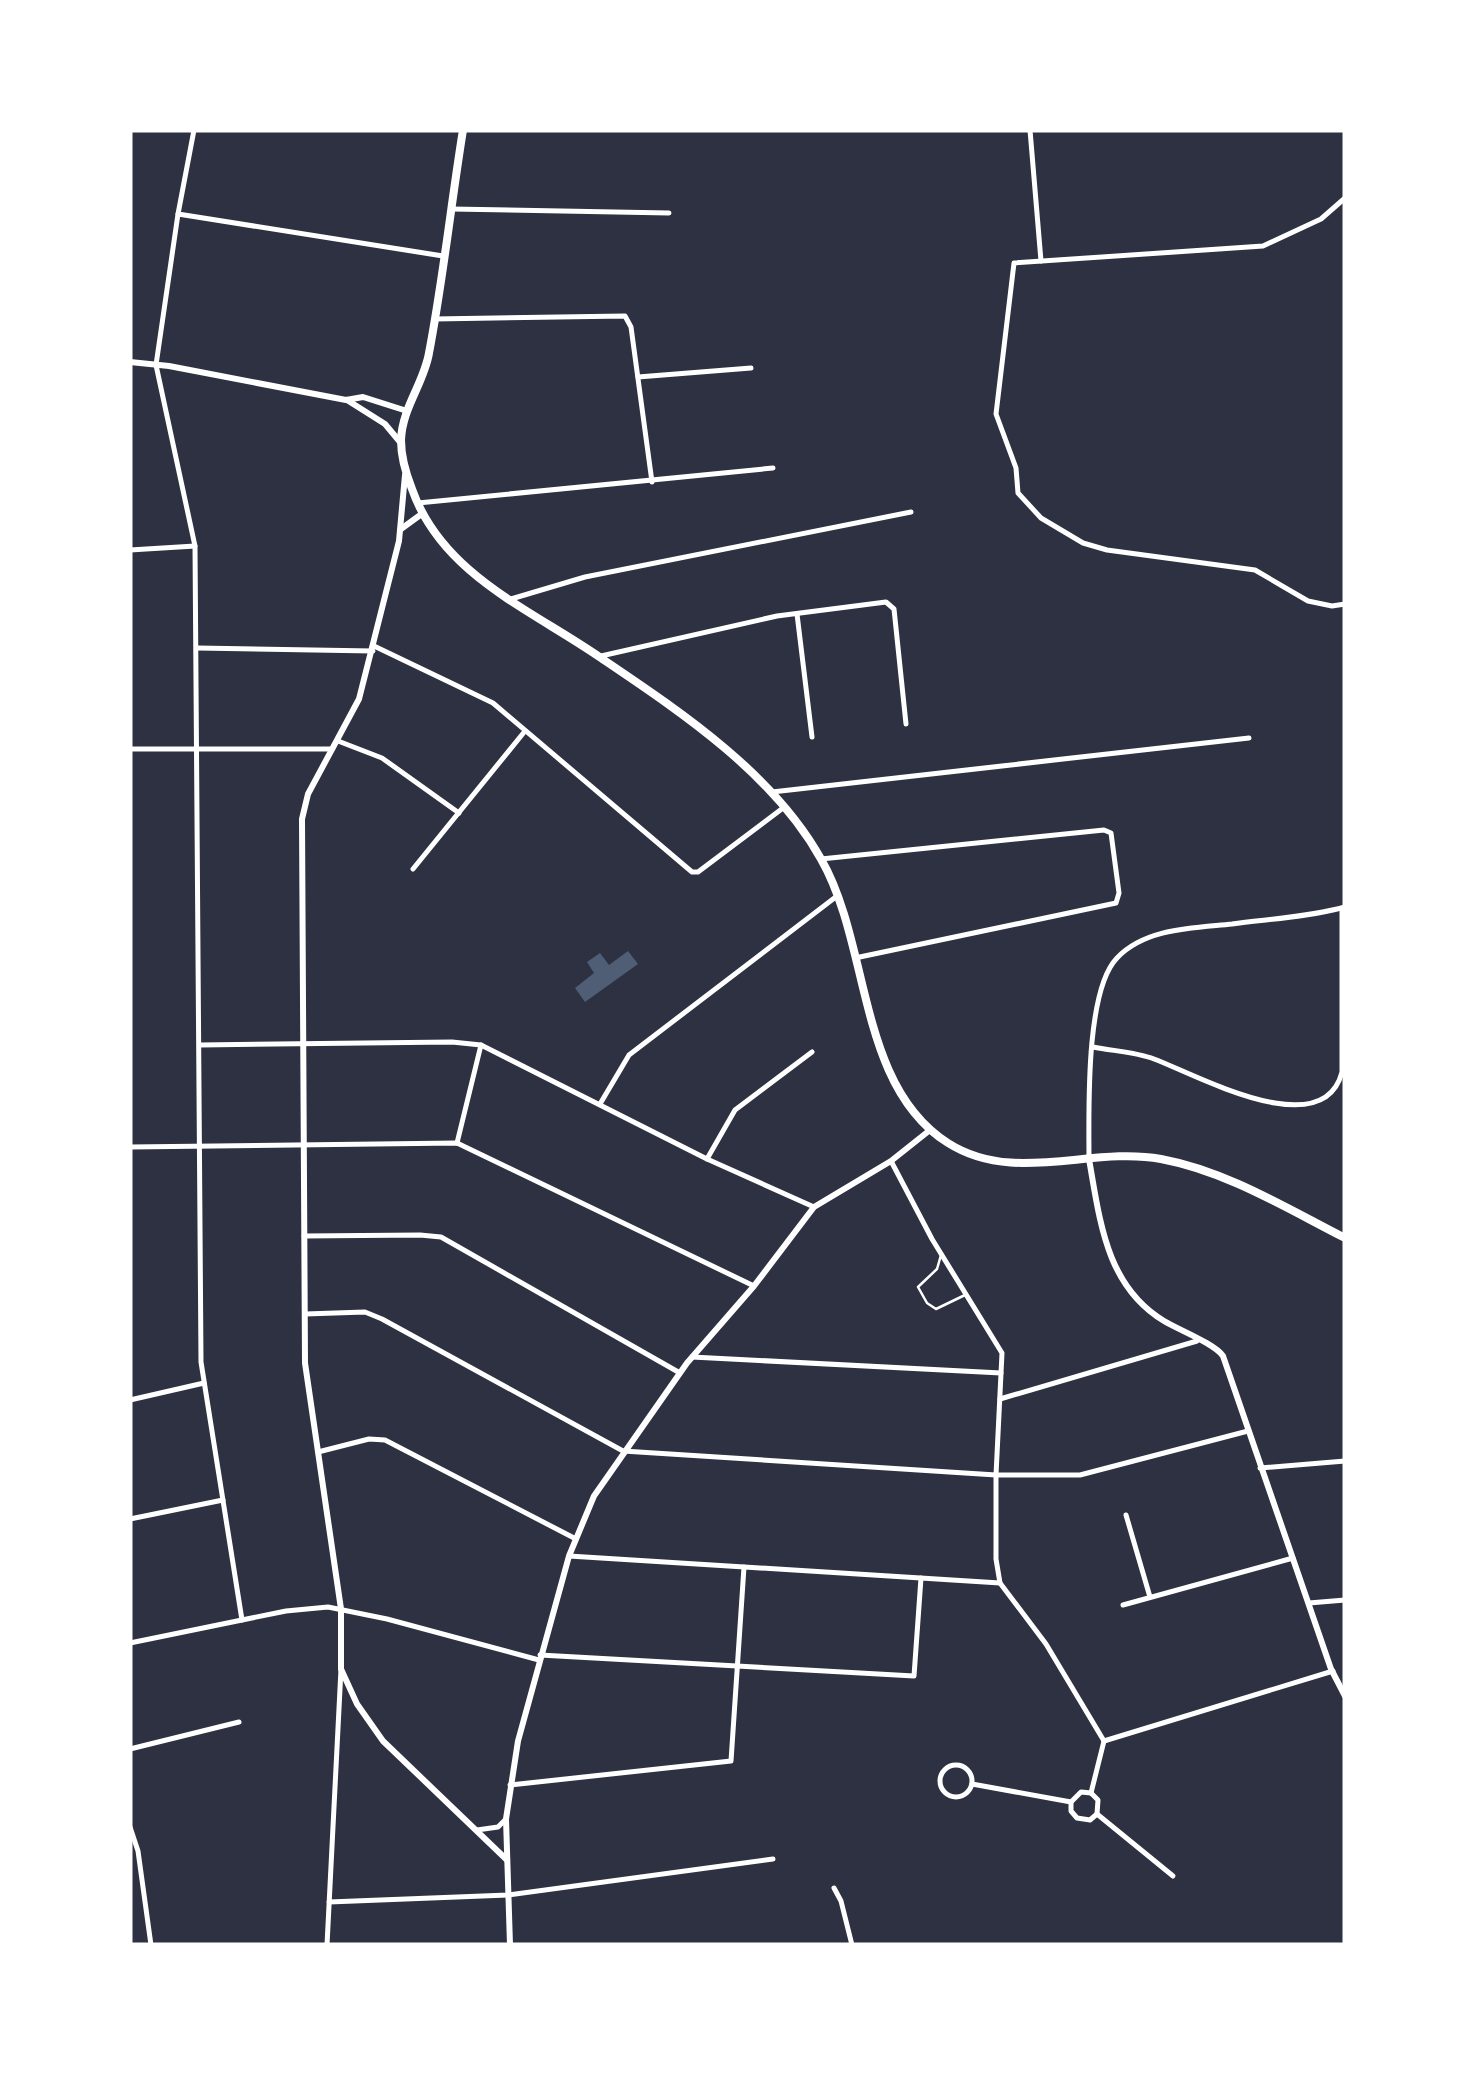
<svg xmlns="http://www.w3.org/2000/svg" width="1475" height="2075" font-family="'Open Sans',sans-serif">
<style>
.water{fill:#4f5d75}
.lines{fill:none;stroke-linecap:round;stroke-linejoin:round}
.service{stroke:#fff;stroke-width:2.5}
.minor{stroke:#fff;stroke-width:5}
.tertiary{stroke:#fff;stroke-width:6}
.secondary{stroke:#fff;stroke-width:6}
.primary{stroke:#fff;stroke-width:8}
</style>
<rect width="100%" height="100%" fill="#2d3142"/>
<path class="water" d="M628 951 638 964 585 1002 575 988 594 973 587 962 600 953 609 965Z"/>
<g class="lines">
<path class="service" d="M941 1255 937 1269 918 1287 927 1303 936 1309 965 1295"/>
<g class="minor">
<path d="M194 130 178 214 156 365 195 546 201 1362 242 1620"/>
<path d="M1030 130 1041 261"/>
<path d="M1345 198 1321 219 1263 246 1014 263 996 414 1016 468 1018 493 1041 518 1083 543 1107 550 1255 570 1308 601 1332 606 1345 604"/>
<path d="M451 209 669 213"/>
<path d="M178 214 443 256"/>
<path d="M434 319 625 316 631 327 652 482"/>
<path d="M638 377 751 368"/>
<path d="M418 503 773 468"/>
<path d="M130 550 195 546"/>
<path d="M511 599 585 577 911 512"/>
<path d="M797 614 812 737"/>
<path d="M374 646 493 703 692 872H698L783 808"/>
<path d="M197 648 373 651"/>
<path d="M601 656 777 616 886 602 894 609 906 724"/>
<path d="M338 741 382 758 459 813"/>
<path d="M130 749H332"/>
<path d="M772 792 1249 738"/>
<path d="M821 859 1104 830 1111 833 1119 893 1116 903 855 958"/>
<path d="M413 869 525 731"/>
<path d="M200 1045 452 1042 481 1045 707 1159 814 1207"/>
<path d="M1093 1047C1113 1051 1136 1052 1154 1059 1195 1074 1323 1146 1342 1072V909"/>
<path d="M600 1104 629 1055 837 896"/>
<path d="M457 1143 481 1045"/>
<path d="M130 1147 457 1143 754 1286"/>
<path d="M707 1159 735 1110 812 1052"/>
<path d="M1089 1159C1089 1113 1085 991 1117 958 1145 928 1194 928 1232 924 1269 919 1308 917 1345 907"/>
<path d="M891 1161 932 1239 1002 1353 996 1475V1559L1000 1583 1046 1644 1104 1741"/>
<path d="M304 1236 420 1235 441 1237 680 1373"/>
<path d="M305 1314 365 1312 382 1319 623 1451 996 1475H1080L1248 1431"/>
<path d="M692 1357 1001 1373"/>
<path d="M1000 1399 1197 1341"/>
<path d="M130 1400 204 1383"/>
<path d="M318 1452 369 1439 385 1440 576 1539"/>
<path d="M1260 1468 1345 1461"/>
<path d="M1126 1515 1150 1597"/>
<path d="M130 1519 223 1500"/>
<path d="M569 1556 1000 1583"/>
<path d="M1309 1603 1345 1600"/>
<path d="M1123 1605 1293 1558"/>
<path d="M130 1643 286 1611 328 1607 387 1619 539 1660"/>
<path d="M540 1655 914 1676 921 1578"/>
<path d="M1104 1741 1333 1671"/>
<path d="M130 1749 239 1722"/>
<circle cx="956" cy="1781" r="16"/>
<path d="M972 1784 1071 1802"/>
<path d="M510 1785 731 1761 744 1567"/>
<path d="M1091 1793 1104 1741"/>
<path d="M1091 1793 1098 1800 1097 1814"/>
<path d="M1071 1802V1811L1077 1818 1090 1820 1097 1814"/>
<path d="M1071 1802 1081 1792 1091 1793"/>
<path d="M1097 1814 1173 1876"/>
<path d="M130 1827 138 1851 151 1945"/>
<path d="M477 1830 498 1827 506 1819"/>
<path d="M834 1888 841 1901 852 1945"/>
<path d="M329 1902 508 1895 773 1859"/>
<path d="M327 1945 341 1669"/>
</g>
<g class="tertiary">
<path d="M405 475 399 541 359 699 308 794 302 819 305 1363 341 1609V1669L357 1704 383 1741 507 1860"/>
<path d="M401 529 423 513"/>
<path d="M1089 1159C1100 1221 1106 1286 1164 1321 1179 1330 1215 1344 1223 1356L1331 1669 1345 1696"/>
<path d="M510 1945 506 1819 518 1741 569 1556 594 1496 687 1363 754 1286 814 1207 891 1161 930 1130"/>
</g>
<g class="secondary">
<path d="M130 362 169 366 346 400 363 397 407 411"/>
<path d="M347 400 385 424 400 442"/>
</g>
<path class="primary" d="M463 130C451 204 443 280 429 353 424 383 402 408 401 440 401 456 406 474 412 489 442 575 532 610 601 658 681 712 773 773 821 859 871 946 857 1085 948 1143 1014 1185 1090 1146 1161 1159 1226 1171 1286 1208 1345 1238"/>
</g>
<rect width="1475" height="2075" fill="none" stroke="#ffffff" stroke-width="265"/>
</svg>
